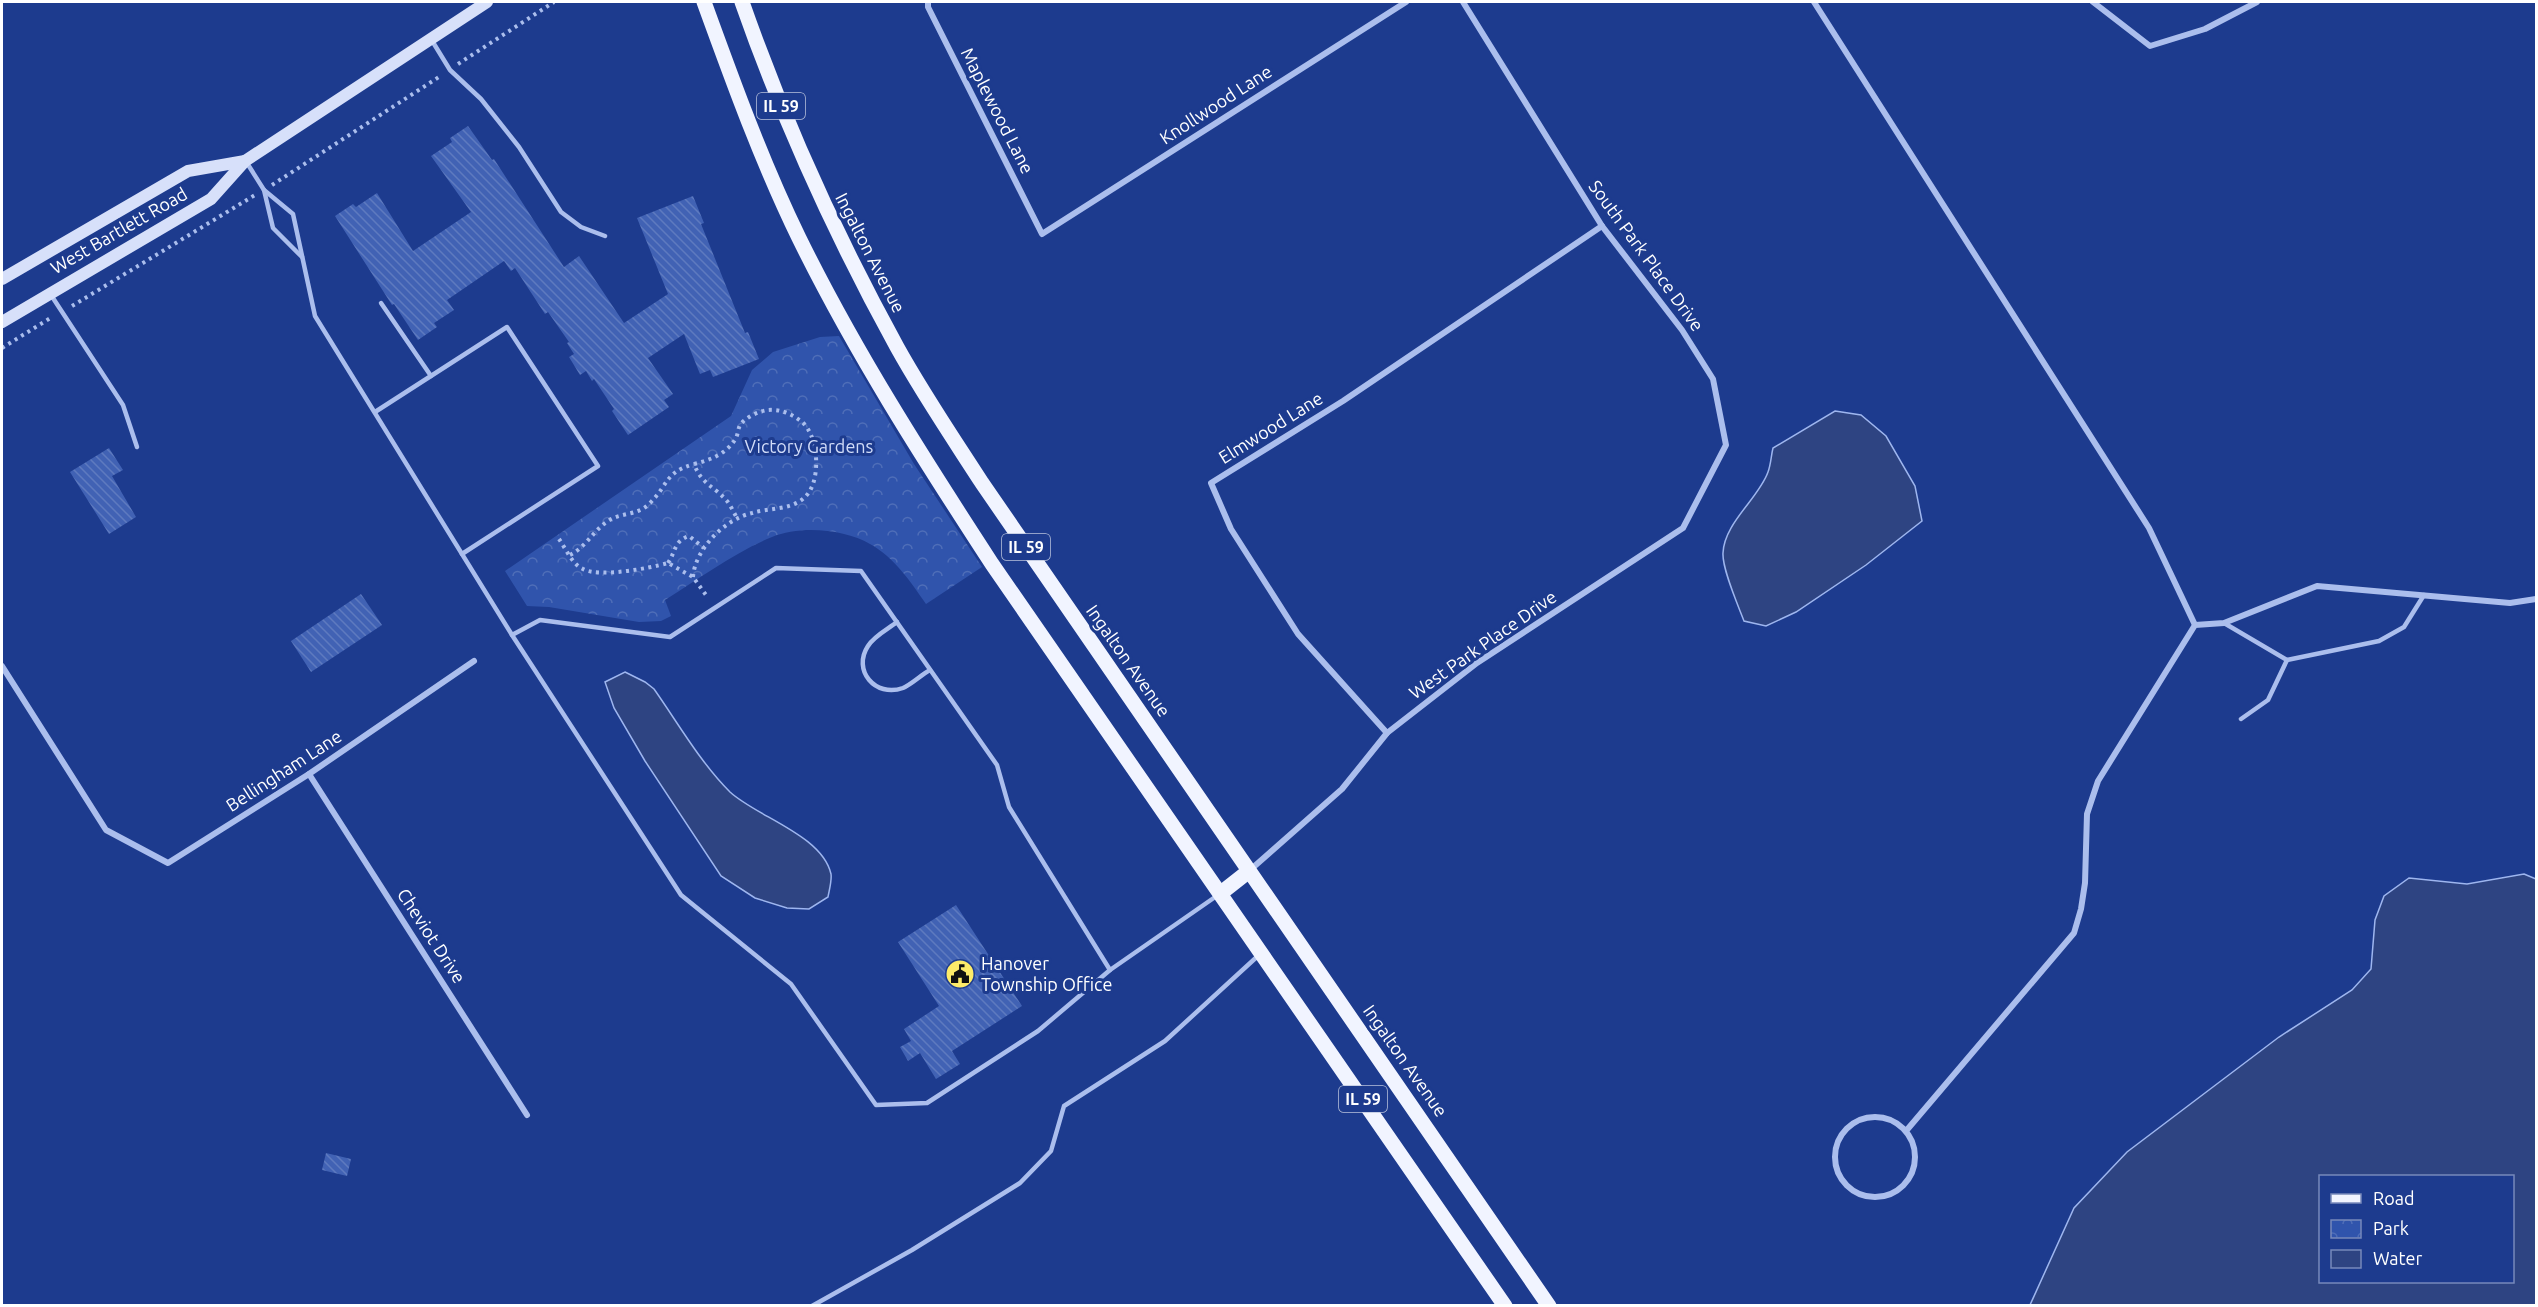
<svg xmlns="http://www.w3.org/2000/svg" width="2538" height="1307" font-family="Ubuntu,sans-serif">
<style>
.park{fill:url(#park-crowns)}
.water{fill:#2e4482;stroke:#9eb6ef;stroke-width:1.5;fill-rule:evenodd}
.building{fill:url(#building-back-hatch)}
.lines{fill:none;stroke-linecap:round;stroke-linejoin:round}
.path{stroke:#abbeed;stroke-width:4;stroke-dasharray:3 4.5;stroke-linecap:butt}
.lane{stroke:#abbeed;stroke-width:4.5}
.street{stroke:#abbeed;stroke-width:6}
.secondary{stroke:#d7e0fa;stroke-width:12}
.primary{stroke:#f1f4ff;stroke-width:15}
.labels{text-anchor:middle;stroke-width:6;stroke-linejoin:round;paint-order:stroke}
.shield{fill:#1d3b8e;stroke:#bbc4dd;stroke-width:1.5}
.shield-label{font-size:16px;font-weight:bold;fill:#fff}
.street-label{font-size:18px;fill:#fff;stroke:#1d3b8e}
.park-label{font-size:18px;fill:#d1dcf9;stroke:#1d3b8e}
.poi-label{font-size:18px;fill:#fff;stroke:#1d3b8e;text-anchor:start}
</style>
<defs>
<pattern id="park-crowns" width="20" height="18" patternUnits="userSpaceOnUse" patternTransform="scale(1.5)"><rect width="20" height="18" fill="#3054ac"/><path d="M2 6a3 3 0 1 1 6 0M12 15a3 3 0 1 1 6 0" fill="none" stroke="#4f6eb8"/></pattern>
<pattern id="building-back-hatch" width="6" height="6" patternUnits="userSpaceOnUse" patternTransform="scale(1.5)"><rect width="6" height="6" fill="#4162b4"/><path d="M-1 5l2 2M0 0l6 6M5-1l2 2" fill="none" stroke="#5e7abf"/></pattern>
</defs>
<rect width="100%" height="100%" fill="#1d3b8e"/>
<path class="park" d="M839 336 914 464 982 567 926 604C911 582 894 557 870 544 845 529 800 525 772 537 735 552 700 578 665 600L671 616 661 621 639 622 549 607 527 606 505 571 731 416 752 370 773 352 820 337Z"/>
<g class="water">
<path d="M1835 411 1861 415 1886 436 1915 486 1922 521 1866 565 1796 612 1766 626 1744 621C1738 605 1722 569 1723 553 1724 523 1759 498 1768 472 1771 464 1771 456 1773 448Z"/>
<path d="M625 672 645 682 654 689C678 723 700 762 730 792 757 817 822 835 831 874 832 881 829 891 828 897L809 909 787 908 755 898 721 876 645 761 614 708 605 682Z"/>
<path d="M2524 874 2536 879V1305H2030L2074 1208 2127 1152 2279 1037 2352 990 2371 969 2375 920 2384 896 2409 878 2467 884ZM2320 1176H2512V1282H2320Z"/>
</g>
<g class="building">
<path d="M468 126 492 160 494 159 564 267 579 256 624 323 668 294 637 218 693 196 704 223 701 224 745 333 748 332 759 359 713 377 710 370 700 374 684 334 648 358 673 394 664 400 669 407 628 435 612 411 614 409 594 379 592 381 586 371 580 375 569 357 574 354 567 343 569 342 548 312 545 314 515 268 511 271 504 261 447 300 454 310 434 323 437 327 418 340 394 304 392 305 335 216 353 204 356 207 377 193 413 251 471 212 431 156 452 142 450 138Z"/>
<path d="M109 448 123 470 112 476 136 517 109 534 70 472Z"/>
<path d="M361 594 382 625 311 672 291 641Z"/>
<path d="M956 905 1022 1006 952 1051 960 1064 936 1079 920 1053 908 1061 900 1047 911 1041 904 1029 939 1006 898 942Z"/>
<path d="M326 1153 351 1159 347 1176 322 1170Z"/>
</g>
<g class="lines">
<g class="path">
<path d="M458 64 554 2"/>
<path d="M272 185 442 75"/>
<path d="M72 306 255 195"/>
<path d="M2 348 52 317"/>
<path d="M559 539C566 549 572 564 583 569 599 578 650 568 668 563L693 577 706 595"/>
<path d="M570 555C587 546 593 531 608 521 621 512 638 516 650 503 669 484 665 472 694 464"/>
<path d="M668 563C676 551 674 541 689 536L704 548"/>
<path d="M693 577C695 549 725 519 752 513 768 508 791 510 804 498 822 483 819 436 802 422 792 414 781 409 768 410 759 411 746 417 740 425 738 429 738 434 736 438 727 454 710 460 694 464 702 485 713 485 727 501 731 506 734 513 737 518"/>
</g>
<g class="lane">
<path d="M431 39 450 70 481 99 519 147 561 212 581 227 605 236"/>
<path d="M247 163 264 190 273 228 302 257"/>
<path d="M264 190 293 214 315 316 512 635 681 895 791 984 876 1105 927 1103 1038 1031 1110 970"/>
<path d="M51 295 123 405 137 447"/>
<path d="M381 303 431 376"/>
<path d="M375 412 507 327 598 466 462 554"/>
<path d="M897 622C888 629 874 636 868 646 852 670 875 698 903 688 912 684 921 675 930 670"/>
<path d="M2224 623 2287 660 2379 641 2404 627 2424 595"/>
<path d="M512 635 540 620 670 637 776 568 861 571 997 765 1009 807 1110 970 1218 895"/>
<path d="M2241 719 2268 700 2287 660"/>
<path d="M812 1306 912 1250 1020 1183 1051 1151 1064 1106 1165 1041 1260 954"/>
</g>
<g class="street">
<path d="M928 2V7L1042 234 1406 2"/>
<path d="M1814 2 2149 528 2195 625"/>
<path d="M2093 2 2150 46 2205 29 2257 2"/>
<path d="M2 666 106 830 168 863 309 774 474 661"/>
<path d="M1387 733 1298 634 1231 529 1211 483 1343 401 1602 226"/>
<path d="M309 774 527 1115"/>
<path d="M1249 871 1342 789 1387 733 1477 663 1683 528 1726 445 1713 379 1682 330 1602 226 1463 2"/>
<circle cx="1875" cy="1157" r="40"/>
<path d="M1906 1131 2074 933 2081 909 2085 883 2087 814 2098 781 2195 625 2224 623 2317 586 2510 603 2536 599"/>
</g>
<g class="secondary">
<path d="M2 279 188 171 245 161"/>
<path d="M2 322 211 199 245 161 487 2"/>
</g>
<g class="primary">
<path d="M704 2C733 82 762 162 799 238 855 352 923 458 992 564L1505 1306"/>
<path d="M742 2C784 122 836 236 897 347 923 394 953 438 982 483L1549 1306"/>
<path d="M1221 893 1249 871"/>
</g>
</g>
<defs>
<g id="civic-disc" transform="scale(1.5)"><circle r="9.5" fill="#fdeb69" stroke="#1d3b8e"/><path d="M-.6-6.5H3V-4.5H.6V-3L4-1V1h2V6H-6V1h2V-1L-.6-3ZM-1.2 2.5V6h2.4V2.5Z" fill="#111"/></g>
</defs>
<g fill-rule="evenodd">
<use href="#civic-disc" x="960" y="974"/>
</g>
<g class="labels">
<g class="shield">
<rect x="757" y="93" width="48" height="26" rx="4.5"/>
<rect x="1002" y="534" width="48" height="26" rx="4.5"/>
<rect x="1339" y="1086" width="48" height="26" rx="4.5"/>
</g>
<g class="shield-label">
<text x="781" y="112">IL 59</text>
<text x="1026" y="553">IL 59</text>
<text x="1363" y="1105">IL 59</text>
</g>
<g class="street-label">
<text transform="translate(1216 105) rotate(-33)" y="6">Knollwood Lane</text>
<text transform="translate(997 111) rotate(63)" y="6">Maplewood Lane</text>
<text transform="translate(119 231) rotate(-30)" y="6">West Bartlett Road</text>
<text transform="translate(870 253) rotate(63)" y="6">Ingalton Avenue</text>
<text transform="translate(1646 256) rotate(54)" y="6">South Park Place Drive</text>
<text transform="translate(1271 428) rotate(-32)" y="6">Elmwood Lane</text>
<text transform="translate(1483 645) rotate(-35)" y="6">West Park Place Drive</text>
<text transform="translate(1128 661) rotate(55)" y="6">Ingalton Avenue</text>
<text transform="translate(284 771) rotate(-33)" y="6">Bellingham Lane</text>
<text transform="translate(431 936) rotate(57)" y="6">Cheviot Drive</text>
<text transform="translate(1405 1061) rotate(55)" y="6">Ingalton Avenue</text>
</g>
<g class="park-label">
<text x="809" y="453">Victory Gardens</text>
</g>
<g class="poi-label">
<text x="981" y="970">Hanover<tspan x="981" dy="21">Township Office</tspan></text>
</g>
</g>
<rect width="2538" height="1307" fill="none" stroke="#ffffff" stroke-width="6"/>
<rect x="2319" y="1175" width="195" height="108" fill="#1d3b8e" stroke="#7789bb" stroke-width="1.5"/>
<rect x="2331" y="1194" width="30" height="9" fill="#f1f4ff" stroke="#7789bb" stroke-width="1.5"/>
<text x="2373" y="1205" font-size="18" fill="#ffffff">Road</text>
<rect x="2331" y="1220" width="30" height="18" fill="url(#park-crowns)" stroke="#7789bb" stroke-width="1.5"/>
<text x="2373" y="1235" font-size="18" fill="#ffffff">Park</text>
<rect x="2331" y="1250" width="30" height="18" fill="#2e4482" stroke="#7789bb" stroke-width="1.5"/>
<text x="2373" y="1265" font-size="18" fill="#ffffff">Water</text>
</svg>
